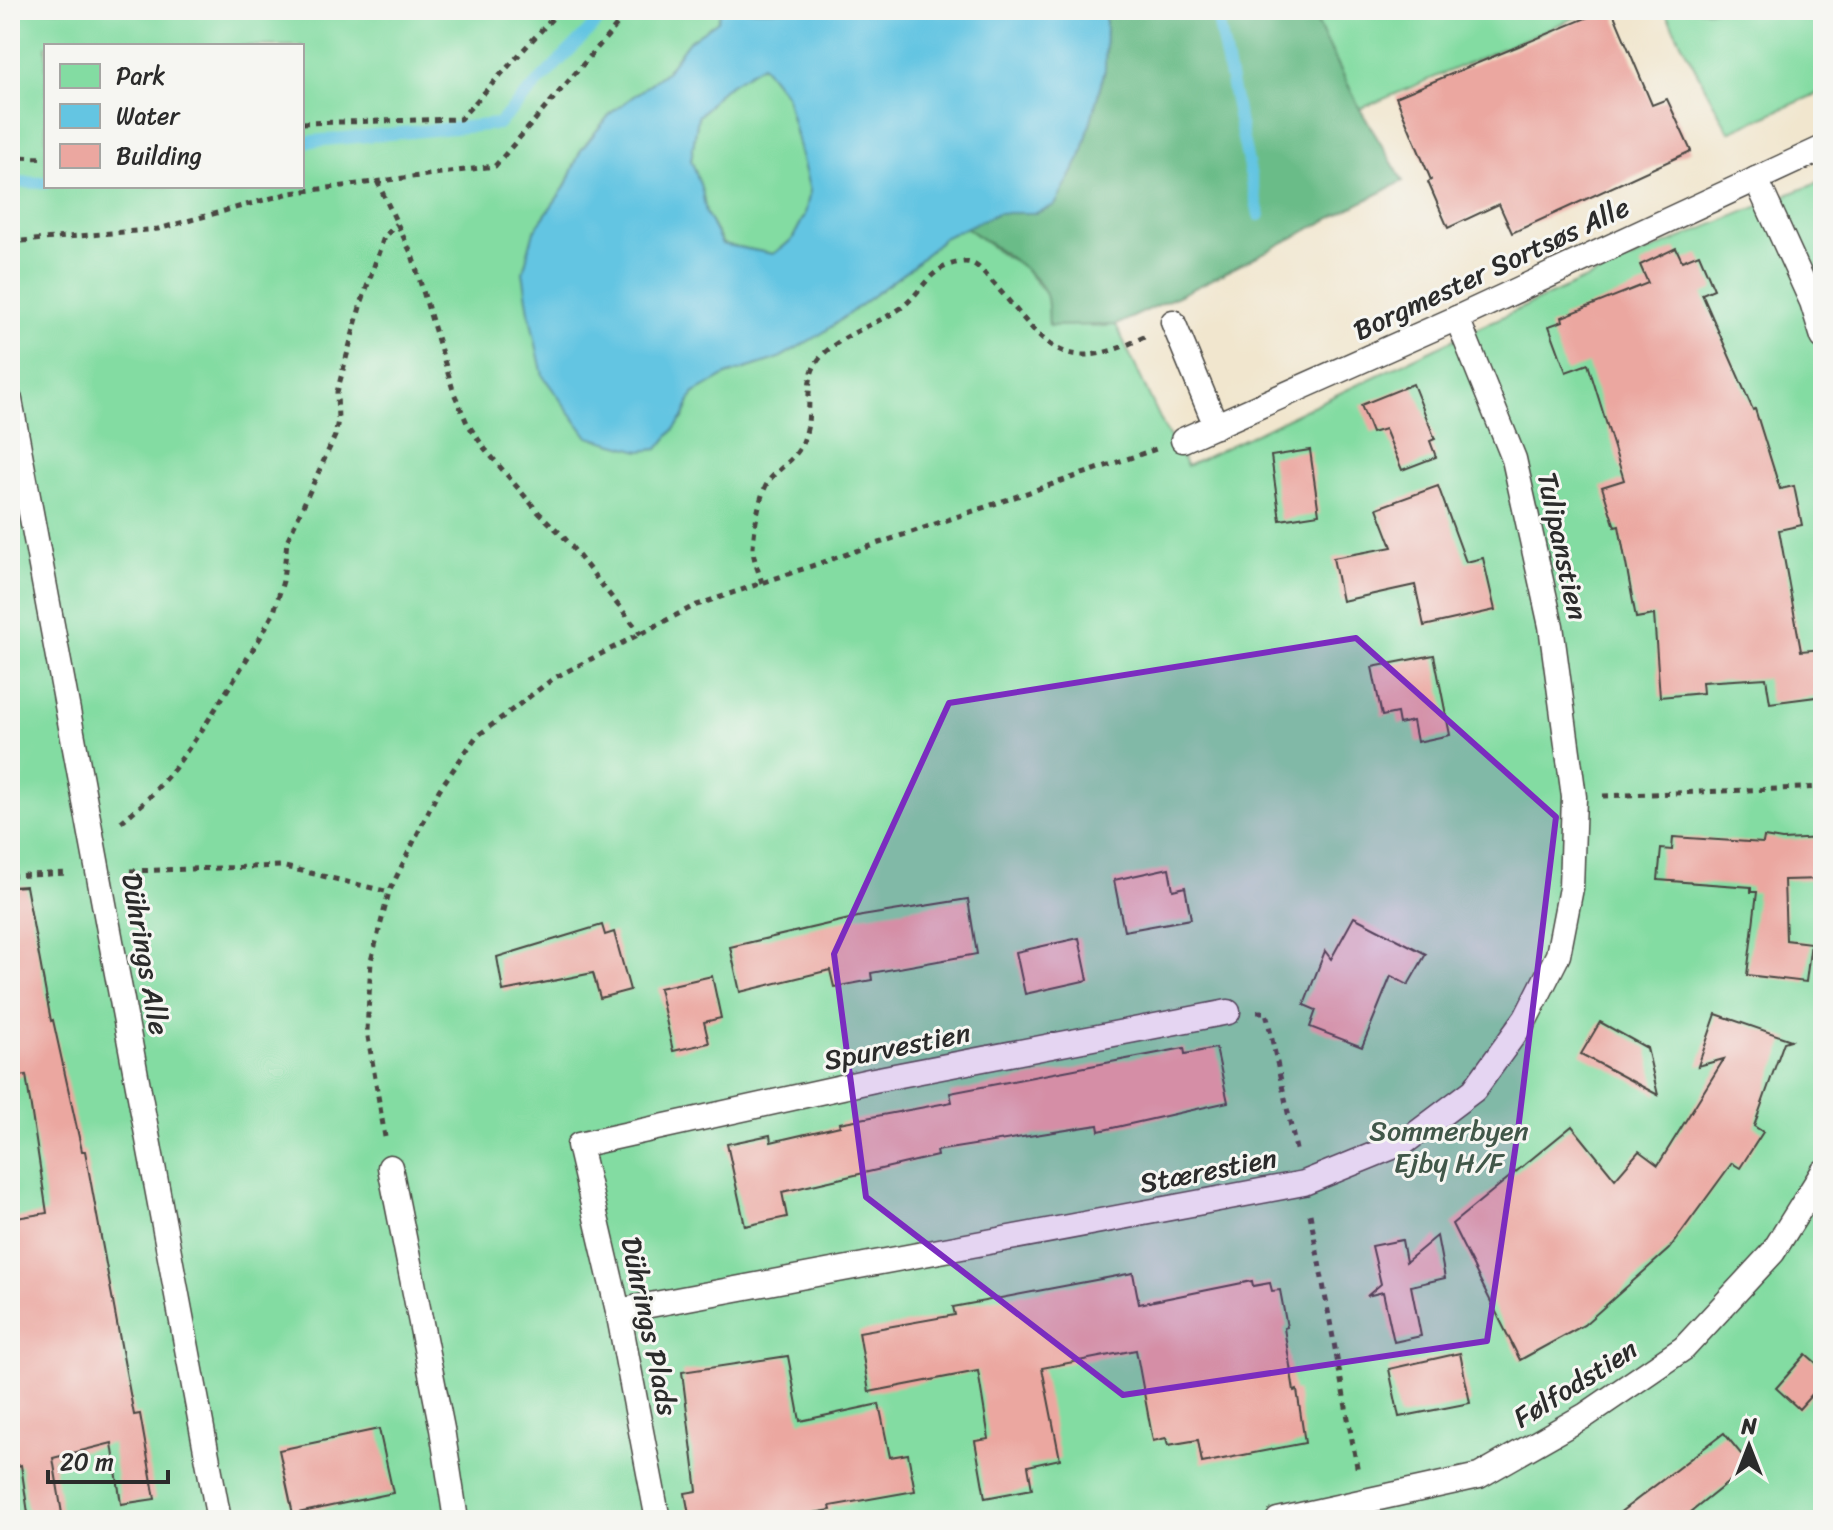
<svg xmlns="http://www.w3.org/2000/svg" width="1833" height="1530" font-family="Sriracha,sans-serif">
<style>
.green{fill:#83dca2;stroke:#578466;stroke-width:2;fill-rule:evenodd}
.forest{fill:#6abc88;stroke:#4a745a;stroke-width:2}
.water{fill:#64c5e2;stroke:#487886;stroke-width:2;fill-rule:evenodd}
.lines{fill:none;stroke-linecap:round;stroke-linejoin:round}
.stream{stroke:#64c5e2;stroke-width:12}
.building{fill:#eba7a0}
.lane-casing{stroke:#494743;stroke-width:27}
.path{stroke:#494743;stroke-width:5;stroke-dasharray:6 6;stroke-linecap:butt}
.lane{stroke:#fff;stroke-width:24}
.marked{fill:#7b2cbf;fill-opacity:0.2;stroke:#7b2cbf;stroke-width:6;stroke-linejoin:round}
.labels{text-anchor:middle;stroke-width:6;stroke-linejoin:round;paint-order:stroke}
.street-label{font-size:28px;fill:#2b2b2b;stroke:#f6f6f2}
.park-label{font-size:28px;fill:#415749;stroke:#f6f6f2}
</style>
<rect width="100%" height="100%" fill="#f6f6f2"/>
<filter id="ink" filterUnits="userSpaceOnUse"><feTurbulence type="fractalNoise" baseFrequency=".0125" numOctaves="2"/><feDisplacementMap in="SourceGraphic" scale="16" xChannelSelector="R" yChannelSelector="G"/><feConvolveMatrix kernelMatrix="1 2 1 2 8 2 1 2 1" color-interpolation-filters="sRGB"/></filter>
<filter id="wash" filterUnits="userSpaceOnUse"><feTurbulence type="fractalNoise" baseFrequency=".006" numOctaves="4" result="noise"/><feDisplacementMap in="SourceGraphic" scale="32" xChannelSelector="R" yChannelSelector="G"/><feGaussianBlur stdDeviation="1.8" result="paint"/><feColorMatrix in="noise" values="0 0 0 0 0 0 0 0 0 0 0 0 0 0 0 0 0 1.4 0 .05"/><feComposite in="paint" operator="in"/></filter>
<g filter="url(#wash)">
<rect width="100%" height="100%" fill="#f1e6ce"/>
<g class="green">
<path d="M10 10H721L718 21 688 42 666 72 611 113 581 150 565 187 534 231 683 418 693 394 726 375 779 358 824 332 913 266 943 238 965 227 1004 256 1021 264 1046 294 1091 327 1116 325 1165 429 1187 466C1397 366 1606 263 1823 181V1520H10ZM46 46H302V186H46Z"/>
<path d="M1311 10H1593L1360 109Z"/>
<path d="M1664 10H1823V91L1729 132Z"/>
<path d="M762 65 786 95 810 191 805 215 792 240 773 254 723 244 706 213 702 190 691 160 698 117 723 89Z"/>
</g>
<path class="forest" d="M1103 10H1311L1360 109 1403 181 1205 283 1116 325 1049 326C1048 317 1049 303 1046 295 1038 271 986 243 965 227L998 213H1036L1055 205 1081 157 1105 70 1106 22Z"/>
<path class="water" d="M721 10H1103L1106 22 1105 69 1081 157 1055 205 1036 213H998L943 238 913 266 824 332 779 358 726 375 693 394 683 418 658 449 640 451 588 437 543 376 529 312 523 272 534 231 565 187 581 150 611 113 666 72 688 42 718 21ZM762 65 786 95 810 191 805 215 792 240 773 254 722 244 706 213 702 190 691 160 698 117 723 89Z"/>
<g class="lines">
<g class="stream">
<path d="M1216 10 1259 215"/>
<path d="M302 142 498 124 609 10"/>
<path d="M10 182 46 183"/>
</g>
</g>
<g id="blocks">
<g class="building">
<path d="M1605 10H1612L1652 105 1667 99 1691 151 1512 233 1499 204 1448 228 1428 182 1431 180 1396 97Z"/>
<path d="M1676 248 1682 261 1699 254 1714 289 1702 294 1753 410 1755 409 1780 489 1794 486 1802 525 1779 530 1801 651 1823 649V696L1770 703 1766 678 1702 682 1703 693 1660 697 1654 615 1636 618 1619 526 1615 527 1602 487 1624 480 1588 364 1566 372 1549 326 1563 321 1562 317 1648 283 1640 265Z"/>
<path d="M1413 384 1435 439 1430 441 1436 457 1402 470 1385 429 1372 433 1361 405Z"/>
<path d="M1310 450 1319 514 1280 520 1271 456Z"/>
<path d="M1438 486 1466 562 1483 558 1495 610 1424 626 1415 585 1342 601 1333 558 1392 547 1377 508Z"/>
<path d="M1434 655 1450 735 1417 742 1413 721 1399 724 1397 713 1382 716 1372 667Z"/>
<path d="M1673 837 1763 843 1764 837 1782 840 1823 838V879L1784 880 1786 940 1811 943 1806 982 1747 975 1757 892H1751V887L1658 880 1661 849 1672 850Z"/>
<path d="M1169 868 1173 890 1185 887 1191 919 1124 931 1114 880Z"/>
<path d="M26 886 51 1021 53 1020 82 1151H85L134 1415 140 1414 155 1499 121 1504 112 1443 53 1458 63 1520H29L21 1465 10 1468V1226L17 1224 16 1218 47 1213 26 1075 15 1077 10 1054V887Z"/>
<path d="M968 899 977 954 871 973 872 980 834 987 830 970 740 992 730 947 862 916Z"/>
<path d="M1354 917 1426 954 1408 985 1391 976 1362 1047 1310 1027 1316 1010 1304 1005 1325 951 1331 959Z"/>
<path d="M602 925 605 935 614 932 630 990 600 998 593 973 503 991 497 957Z"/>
<path d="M1079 938 1088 980 1025 994 1016 952Z"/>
<path d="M712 976 721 1018 704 1022 709 1043 673 1051 659 988Z"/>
<path d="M1716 1014 1791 1040 1784 1042 1754 1126 1763 1132 1740 1168 1732 1163 1669 1249 1584 1325 1520 1360 1452 1224 1572 1126 1615 1179 1639 1151 1658 1165 1724 1059 1698 1066Z"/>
<path d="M1600 1022 1647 1048 1658 1095 1581 1054Z"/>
<path d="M1184 1048 1185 1054 1216 1048 1228 1102 1099 1131 1098 1125 936 1151 937 1156 782 1192 787 1217 745 1226 727 1144 770 1135 771 1142 840 1126 839 1123 952 1102 950 1093Z"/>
<path d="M1437 1236 1445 1278 1411 1286 1421 1336 1394 1342 1383 1292 1367 1296 1381 1284 1372 1246 1402 1240 1406 1262Z"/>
<path d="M1133 1273 1139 1304 1252 1281 1253 1286 1270 1283 1272 1291 1280 1290 1287 1327 1284 1328 1294 1391 1297 1390 1305 1443 1202 1463 1198 1440 1168 1445 1166 1438 1153 1441 1136 1350 1042 1368 1060 1459 1028 1466 1032 1489 985 1498 975 1441 989 1439 978 1371 869 1392 859 1332 955 1315 953 1307Z"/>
<path d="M1460 1353 1470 1403 1399 1417 1389 1369Z"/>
<path d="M1806 1354 1823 1369V1382L1799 1409 1776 1388Z"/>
<path d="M788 1356 800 1421 879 1404 890 1457 908 1454 915 1491 830 1506 831 1510 771 1520H690L685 1493 697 1491 682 1372Z"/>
<path d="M379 1429 393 1493 293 1514 279 1450Z"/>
<path d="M1724 1433 1750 1465 1681 1520H1610Z"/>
</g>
</g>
</g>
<g filter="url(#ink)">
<use href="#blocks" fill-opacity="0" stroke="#494743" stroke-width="2"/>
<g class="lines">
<g class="lane-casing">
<g id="lane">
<path d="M1756 179 1812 302 1823 337"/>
<path d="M1173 322 1216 426"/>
<path d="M10 400 219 1520"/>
<path d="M1183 440 1457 318 1823 148"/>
<path d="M390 1167 442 1429 456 1520"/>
<path d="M618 1311 1304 1183 1405 1142 1474 1090 1526 1018 1558 955 1571 888 1574 797 1551 626 1514 459 1457 318"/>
<path d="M658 1520 618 1311 579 1145 874 1080 1228 1012"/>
<path d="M1278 1520 1479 1476 1586 1415 1684 1348 1773 1252 1823 1172"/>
</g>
</g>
<g class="path">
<path d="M302 123 460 119 560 10"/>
<path d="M10 157 46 158"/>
<path d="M377 181 412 255 454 393 467 423 485 449 539 513 563 536 641 634"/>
<path d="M10 242 158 229 290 193 495 166 630 10"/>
<path d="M762 583C759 572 753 559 753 548 754 530 759 491 771 478 785 463 799 457 805 436 813 414 804 385 815 365 831 337 877 325 901 308 924 291 929 265 963 262 974 261 981 269 988 277 1044 338 1055 382 1146 336"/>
<path d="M1603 796 1823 787"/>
<path d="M121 822 146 801 174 769 204 727 260 638 274 612 283 581 287 541 335 436 338 420 337 392 360 307 384 237 397 224"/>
<path d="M130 871 281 866 389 892"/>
<path d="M10 876 68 873"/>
<path d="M1257 1012H1266L1297 1154"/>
<path d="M385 1137 367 1031 371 961 389 892 439 790 476 737 554 678 694 606 1156 449"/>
<path d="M1310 1214 1358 1472"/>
</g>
<use href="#lane" class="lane"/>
</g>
</g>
<path class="marked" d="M1356 638 1556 817 1518 1130 1487 1341 1123 1395 866 1197 834 954 949 703Z"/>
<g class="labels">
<g class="street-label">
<text transform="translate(1491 268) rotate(-25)" y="10">Borgmester Sortsøs Alle</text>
<text transform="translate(1563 546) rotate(78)" y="10">Tulipanstien</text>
<text transform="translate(146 954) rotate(80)" y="10">Dührings Alle</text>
<text transform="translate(897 1046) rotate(-11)" y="10">Spurvestien</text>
<text transform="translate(1208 1170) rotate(-11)" y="10">Stærestien</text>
<text transform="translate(650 1326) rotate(78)" y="10">Dührings Plads</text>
<text transform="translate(1575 1383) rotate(-32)" y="10">Følfodstien</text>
</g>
<g class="park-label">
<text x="1449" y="1140">Sommerbyen<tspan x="1449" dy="32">Ejby H/F</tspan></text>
</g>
</g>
<rect width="1833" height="1530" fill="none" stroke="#f6f6f2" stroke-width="40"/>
<rect x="44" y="44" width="260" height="144" fill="#f6f6f2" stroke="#a5a5a2" stroke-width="2"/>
<rect x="60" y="64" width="40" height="24" fill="#83dca2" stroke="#a5a5a2" stroke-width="2"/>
<text x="116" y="84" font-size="24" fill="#2b2b2b">Park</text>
<rect x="60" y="104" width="40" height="24" fill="#64c5e2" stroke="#a5a5a2" stroke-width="2"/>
<text x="116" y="124" font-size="24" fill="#2b2b2b">Water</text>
<rect x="60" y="144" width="40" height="24" fill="#eba7a0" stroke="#a5a5a2" stroke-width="2"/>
<text x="116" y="164" font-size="24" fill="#2b2b2b">Building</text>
<g transform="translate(1749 1446)" stroke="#f6f6f2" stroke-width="6" paint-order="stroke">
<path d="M0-6L14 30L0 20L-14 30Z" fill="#2b2b2b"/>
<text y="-12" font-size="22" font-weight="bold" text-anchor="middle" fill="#2b2b2b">N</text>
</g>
<path d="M48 1470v12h120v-12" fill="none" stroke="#2b2b2b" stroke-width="4"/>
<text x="60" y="1470" font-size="24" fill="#2b2b2b" stroke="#f6f6f2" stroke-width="6" paint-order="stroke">20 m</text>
</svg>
